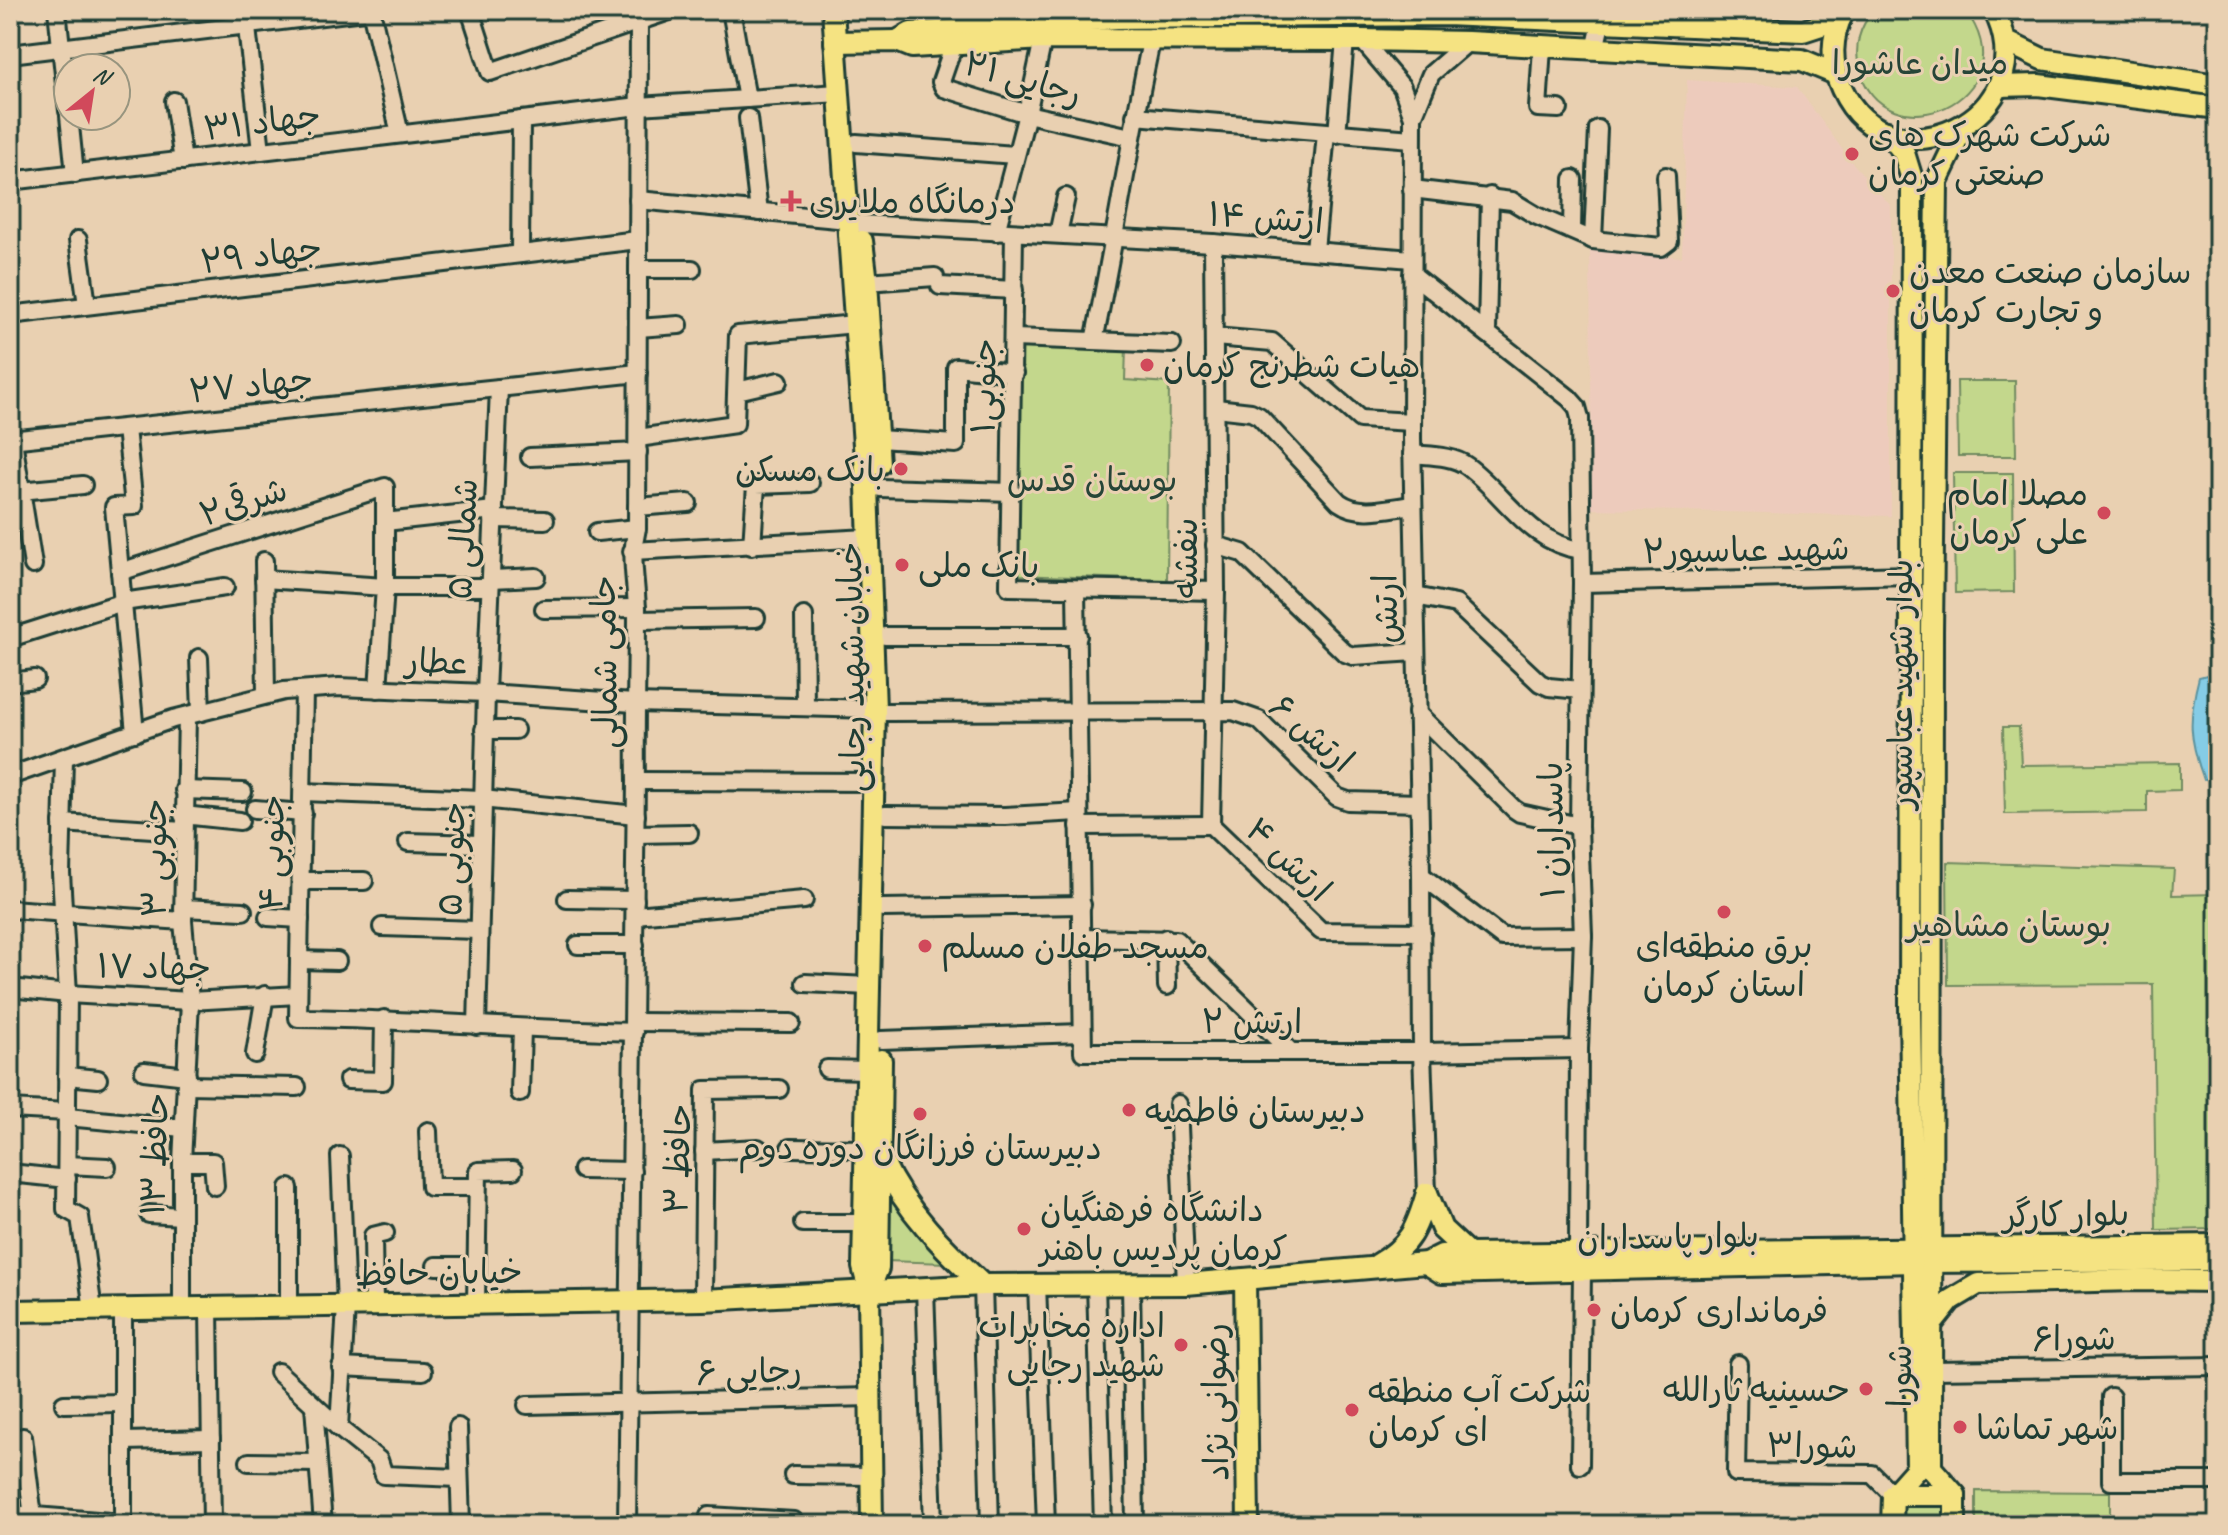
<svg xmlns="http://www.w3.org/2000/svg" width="2228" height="1535" font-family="Caveat,'Playpen Sans Arabic',sans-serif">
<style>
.built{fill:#edcbbc}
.green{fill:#c3d78c;stroke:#718a60;stroke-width:2}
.water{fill:#85cce6;stroke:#5c939f;stroke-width:2}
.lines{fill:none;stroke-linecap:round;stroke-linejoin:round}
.minor-casing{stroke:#1f3d34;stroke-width:22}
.major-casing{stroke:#1f3d34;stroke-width:26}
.minor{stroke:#e9d0b1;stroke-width:16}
.major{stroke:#f5e382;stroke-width:20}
.poi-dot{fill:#d1495b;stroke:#e9d0b1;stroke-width:3}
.labels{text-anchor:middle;stroke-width:6;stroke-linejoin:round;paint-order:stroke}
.park-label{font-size:34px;fill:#274538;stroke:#e9d0b1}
.street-label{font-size:34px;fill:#1f3d34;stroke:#e9d0b1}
.poi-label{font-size:34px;fill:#1f3d34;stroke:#e9d0b1;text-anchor:start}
</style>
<rect width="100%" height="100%" fill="#e9d0b1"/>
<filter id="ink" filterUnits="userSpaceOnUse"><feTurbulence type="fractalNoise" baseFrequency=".0125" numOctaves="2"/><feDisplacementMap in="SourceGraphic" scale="16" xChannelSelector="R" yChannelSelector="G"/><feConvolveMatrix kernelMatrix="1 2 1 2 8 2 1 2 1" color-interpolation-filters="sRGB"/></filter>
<g filter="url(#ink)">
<path class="built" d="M1687 80 1797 87 1850 160 1891 206V516L1592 509 1590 250 1682 257Z"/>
<g class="green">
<path d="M1874 10H1965C2032 99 1882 161 1859 67 1854 46 1860 26 1874 10Z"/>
<path d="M1016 337 1126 347 1125 380 1169 383 1167 580 1014 575Z"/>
<path d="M1957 381H2015L2016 456H1958Z"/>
<path d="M1953 473H2013L2014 592 1955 593Z"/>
<path d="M2003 727H2019L2021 765 2180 763V790L2147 791V812L2005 814Z"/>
<path d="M1947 862 2174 869 2172 895 2218 894V1229L2156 1230 2153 984 1948 985Z"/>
<path d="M885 1191 947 1263 885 1261Z"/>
<path d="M1976 1491 2110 1492V1525H1976Z"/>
<path d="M1900 1503 1947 1504V1525H1900Z"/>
</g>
<path class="water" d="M2218 672V779L2204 780C2189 739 2188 719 2199 677Z"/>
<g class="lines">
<g class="minor-casing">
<g id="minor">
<path d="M57 10 68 111"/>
<path d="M245 10 261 151"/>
<path d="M371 10 400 134"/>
<path d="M470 10 490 72 672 10"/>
<path d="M731 10 747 99"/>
<path d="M1656 10 1672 25"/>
<path d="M1362 40 1402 87 1413 117 1412 438 1421 875 1422 1052 1427 1193"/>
<path d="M954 44 941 82 944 88 1027 114 1131 137"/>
<path d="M1542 47 1538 108 1559 109"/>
<path d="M1595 50 1604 10"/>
<path d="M10 54 372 10"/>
<path d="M174 101 183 161"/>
<path d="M69 116 75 174"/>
<path d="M1135 116 1412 139"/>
<path d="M1413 117 1431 74 1468 42"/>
<path d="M748 118 759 212"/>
<path d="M1337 134 1345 40"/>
<path d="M856 143 1015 155"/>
<path d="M10 181 639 106 839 93"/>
<path d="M1412 189 1512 201 1537 216 1593 240 1661 247 1669 241 1666 176"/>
<path d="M638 200 848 220"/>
<path d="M860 224 1213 243 1412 259"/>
<path d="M1572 229 1573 179"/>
<path d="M996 232 1027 114 1043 39"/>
<path d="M1014 233 1009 587 1216 591"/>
<path d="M1058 234 1066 197"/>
<path d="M78 240 87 305"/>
<path d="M1593 240 1598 129"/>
<path d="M1315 250 1326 133"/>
<path d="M520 254 521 120"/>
<path d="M638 269H692"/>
<path d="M1412 274 1569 398 1577 407 1580 418 1582 583 1579 826 1583 936 1579 1049 1578 1252"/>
<path d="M867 282 935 277"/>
<path d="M940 286 1014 290"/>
<path d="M10 315 638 240"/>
<path d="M638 328 679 325"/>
<path d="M1487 331 1490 196"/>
<path d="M1215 337 1272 342 1360 419 1412 422"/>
<path d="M1014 338 1172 344"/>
<path d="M1094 341C1115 240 1130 138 1152 37"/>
<path d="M737 391 779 381"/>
<path d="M1216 408 1251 412 1259 416 1339 502C1360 517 1388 508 1413 505"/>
<path d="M126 428 134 506 114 507 135 733"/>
<path d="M638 438 735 424 738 335 855 324"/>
<path d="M878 439 956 444V367L1014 373"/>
<path d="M10 440 638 373"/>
<path d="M13 440 33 565"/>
<path d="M1412 454C1429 456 1452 455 1467 466 1505 494 1529 543 1581 550"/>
<path d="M530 457 638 452"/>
<path d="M880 488 1012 492"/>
<path d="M20 491 83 485"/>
<path d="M637 507 688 503"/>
<path d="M493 519 545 520"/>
<path d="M385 522 494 510"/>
<path d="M597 532 637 528"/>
<path d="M1215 545 1242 553 1345 653 1353 656 1416 652"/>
<path d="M752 546 756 485 810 483"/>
<path d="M632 551 868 538"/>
<path d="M264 561 266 695"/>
<path d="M120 572 385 487V587L378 689"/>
<path d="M264 579 385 587H490"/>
<path d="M491 579 536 577"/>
<path d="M1582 583 1911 575"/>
<path d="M1076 589 1083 1052H1422L1579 1049"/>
<path d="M1415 596 1456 604 1540 683 1549 687 1580 690"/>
<path d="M544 609 637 608"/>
<path d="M804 616 805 706"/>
<path d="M637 620 756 618"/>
<path d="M885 636H1078"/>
<path d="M10 638 123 602 225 587"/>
<path d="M199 658 201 712"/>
<path d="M10 682 35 679"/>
<path d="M304 690 298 1018C410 1019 522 1029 634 1032"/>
<path d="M885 712 1233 711 1259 720 1337 797 1348 801 1419 803"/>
<path d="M1417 713 1514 809 1520 813 1579 826"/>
<path d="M484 730H515"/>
<path d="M64 758 61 873 68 994 66 1209 80 1217 93 1310"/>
<path d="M10 776 173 719 284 691 339 687 486 693 634 703 875 709"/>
<path d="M636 781 875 782"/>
<path d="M184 790 243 792"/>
<path d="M303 792 482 799 636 815"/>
<path d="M255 809 303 813"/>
<path d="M183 815 240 821"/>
<path d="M885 815 1005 816 1079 812"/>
<path d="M62 823 183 831"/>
<path d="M1211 825 1216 591 1213 243"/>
<path d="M1211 825 1321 931 1422 932"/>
<path d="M1079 826 1211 825"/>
<path d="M636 834 689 833"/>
<path d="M408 842 481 844"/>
<path d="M1421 875 1502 937 1583 936"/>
<path d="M301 881H364"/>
<path d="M567 899 635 900"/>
<path d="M183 908 243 911"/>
<path d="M883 908 1082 905"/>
<path d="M10 909 183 921"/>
<path d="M635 915 804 900"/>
<path d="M268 917 300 919"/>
<path d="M382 927 478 930"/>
<path d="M1082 938 1176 940 1289 1050"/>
<path d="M1166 938 1167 986"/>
<path d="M578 945H635"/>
<path d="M299 960 337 961"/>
<path d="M805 983 869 986"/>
<path d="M10 988 68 994 190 1001 298 995"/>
<path d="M634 1022 791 1023"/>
<path d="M477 1026 486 693 499 388"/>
<path d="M881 1040 1082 1033"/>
<path d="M255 1054 265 995"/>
<path d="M827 1069 867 1070"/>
<path d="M144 1071 187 1076"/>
<path d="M67 1076 98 1079"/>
<path d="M348 1080 383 1081 384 1019"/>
<path d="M187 1085 297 1087"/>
<path d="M520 1093 522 1029"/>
<path d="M1178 1104 1186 1284"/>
<path d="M10 1109 67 1112"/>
<path d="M67 1117 183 1128"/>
<path d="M428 1131 430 1187H477"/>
<path d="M790 1148 866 1149"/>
<path d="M704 1151 758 1148"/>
<path d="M182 1162H213L215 1186"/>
<path d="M67 1165 107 1167"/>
<path d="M582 1170 632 1171"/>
<path d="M10 1173 67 1179"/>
<path d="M149 1214 181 1216"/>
<path d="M803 1223H864"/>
<path d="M436 1266H475"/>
<path d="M1037 1284 1046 1525"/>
<path d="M1096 1284 1103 1525"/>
<path d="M1131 1284 1135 1525"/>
<path d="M983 1285 990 1525"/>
<path d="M925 1288 933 1525"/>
<path d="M703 1300 705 1090 779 1089"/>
<path d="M476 1303 478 1171 513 1170"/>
<path d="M374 1305 373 1236 385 1233"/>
<path d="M289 1307V1188"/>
<path d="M182 1308V1162L190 1001 183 921 187 716"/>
<path d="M209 1308 212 1525"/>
<path d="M123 1309V1525"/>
<path d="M1738 1364 1736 1473 1872 1474 1893 1495"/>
<path d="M341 1367 423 1371"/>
<path d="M1931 1370 2218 1366"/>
<path d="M278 1372 339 1428 379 1460 384 1475 459 1478"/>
<path d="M2111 1397V1481H2218"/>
<path d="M64 1404 123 1403"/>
<path d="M527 1405 871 1397"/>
<path d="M314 1406 323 1525"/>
<path d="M458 1427 461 1525"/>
<path d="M339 1428 346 1306 340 1156"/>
<path d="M23 1437 34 1525"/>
<path d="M124 1441 211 1439"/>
<path d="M249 1462 318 1463"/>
<path d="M1580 1465 1582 1270"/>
<path d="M793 1475 873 1476"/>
<path d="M10 1514 123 1523"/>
<path d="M627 1525 636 781C635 725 637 670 637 614 637 582 629 560 637 528L639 22"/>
<path d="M709 1525V1516L794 1521"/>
</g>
</g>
<g class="major-casing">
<g id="major">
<path d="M833 10 867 487 875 709 863 1267 869 1290 872 1525"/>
<path d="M1843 12C1831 37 1830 64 1842 89 1890 192 2049 117 1994 10"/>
<path d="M897 41 911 33 1117 18 1446 15 1803 31 1840 19"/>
<path d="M2005 41 2042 59 2218 85"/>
<path d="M835 42 897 41 912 47 1043 39 1362 40 1468 42 1802 60 1836 74"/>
<path d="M1999 86 2038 85 2218 108"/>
<path d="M1887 132 1904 153 1912 179 1910 1011 1917 1468 1893 1495"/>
<path d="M862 241 867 282 879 464"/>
<path d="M883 1162C906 1211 943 1248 983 1285"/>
<path d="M1427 1193 1442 1229 1469 1254"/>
<path d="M1426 1263 1442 1273 1915 1262 2218 1260"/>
<path d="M1377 1265C1410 1246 1417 1228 1427 1193"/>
<path d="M1245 1279 1248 1525"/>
<path d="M869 1290 878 1268 881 1060"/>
<path d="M10 1311 703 1300 983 1285 1186 1284 1426 1263 1442 1255 1469 1254 2218 1245"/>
<path d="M1931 1325 1951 1300 1978 1284 2137 1280 2218 1281"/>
<path d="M1893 1495H1955V1525"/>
<path d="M1955 1495 1931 1468 1932 631 1937 181 1963 127"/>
<path d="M1892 1525 1893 1495"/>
</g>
</g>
<use href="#minor" class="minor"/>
<use href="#major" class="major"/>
</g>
</g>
<g class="poi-dot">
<circle cx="1852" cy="154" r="8"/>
<path d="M787 189h8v8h8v8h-8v8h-8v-8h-8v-8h8z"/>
<circle cx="1893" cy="291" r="8"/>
<circle cx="1147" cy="365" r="8"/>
<circle cx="901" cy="469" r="8"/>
<circle cx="2104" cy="513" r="8"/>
<circle cx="902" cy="565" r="8"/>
<circle cx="1724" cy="912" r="8"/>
<circle cx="925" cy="946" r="8"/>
<circle cx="1129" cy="1110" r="8"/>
<circle cx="920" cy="1114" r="8"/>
<circle cx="1024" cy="1229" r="8"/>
<circle cx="1594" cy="1310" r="8"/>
<circle cx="1181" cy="1345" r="8"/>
<circle cx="1866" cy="1389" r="8"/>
<circle cx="1352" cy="1410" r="8"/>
<circle cx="1960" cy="1427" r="8"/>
</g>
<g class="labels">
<g class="park-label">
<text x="1920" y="74">میدان عاشورا</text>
<text x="1092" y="491">بوستان قدس</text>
<text x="2009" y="936">بوستان مشاهیر</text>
</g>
<g class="street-label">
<text transform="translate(1023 78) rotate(16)" y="12">رجایی ۲۱</text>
<text transform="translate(262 121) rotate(-7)" y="12">جهاد ۳۱</text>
<text transform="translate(1266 217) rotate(4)" y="12">ارتش ۱۴</text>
<text transform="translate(261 254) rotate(-7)" y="12">جهاد ۲۹</text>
<text transform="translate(251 384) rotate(-6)" y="12">جهاد ۲۷</text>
<text transform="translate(983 386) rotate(-89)" y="12">جنوبی۱</text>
<text transform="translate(243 501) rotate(-18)" y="12">شرقی۲</text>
<text transform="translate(462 539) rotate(-87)" y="12">شمالی ۵</text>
<text transform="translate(1746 549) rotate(-1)" y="12">شهید عباسپور۲</text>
<text transform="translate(1185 558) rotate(-90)" y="12">بنفشه</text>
<text transform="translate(1385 609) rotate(-91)" y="12">ارتش</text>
<text transform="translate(437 661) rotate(2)" y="12">عطار</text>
<text transform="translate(604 662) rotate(-91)" y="12">جامی شمالی</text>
<text transform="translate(851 667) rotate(-91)" y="12">خیابان شهید رجایی</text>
<text transform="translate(1900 684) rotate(-90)" y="12">بلوار شهید عباسپور</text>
<text transform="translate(1312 733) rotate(41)" y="12">ارتش ۶</text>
<text transform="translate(1551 830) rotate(-91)" y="12">پاسداران ۱</text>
<text transform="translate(271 853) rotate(-89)" y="12">جنوبی ۴</text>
<text transform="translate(154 858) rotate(-90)" y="12">جنوبی ۳</text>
<text transform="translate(451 859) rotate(-88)" y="12">جنوبی ۵</text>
<text transform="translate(1289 859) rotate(44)" y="12">ارتش ۴</text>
<text transform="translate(154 966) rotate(1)" y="12">جهاد ۱۷</text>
<text x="1252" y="1033">ارتش ۲</text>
<text transform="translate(154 1154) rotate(-88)" y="12">حافظ ۱۳</text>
<text transform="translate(677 1159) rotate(-88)" y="12">حافظ ۳</text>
<text transform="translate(2066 1214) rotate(-1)" y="12">بلوار کارگر</text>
<text transform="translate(1668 1236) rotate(-1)" y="12">بلوار پاسداران</text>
<text transform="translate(439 1272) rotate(-1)" y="12">خیابان حافظ</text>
<text transform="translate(2074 1338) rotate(-1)" y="12">شورا۶</text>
<text transform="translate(749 1371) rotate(-2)" y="12">رجایی ۶</text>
<text transform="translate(1899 1376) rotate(-90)" y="12">شورا</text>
<text transform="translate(1215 1402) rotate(-91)" y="12">رضوانی نژاد</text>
<text transform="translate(1812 1445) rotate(1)" y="12">شورا۳</text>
</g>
<g class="poi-label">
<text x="1868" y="146">شرکت شهرک های<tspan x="1868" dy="39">صنعتی کرمان</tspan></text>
<text x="809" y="213">درمانگاه ملایری</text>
<text x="1909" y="283">سازمان صنعت معدن<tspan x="1909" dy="39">و تجارت کرمان</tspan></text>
<text x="1163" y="377">هیات شطرنج کرمان</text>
<text x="885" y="481" text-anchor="end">بانک مسکن</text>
<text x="2088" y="505" text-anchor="end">مصلا امام<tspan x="2088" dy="39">علی کرمان</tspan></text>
<text x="918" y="577">بانک ملی</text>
<text x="1724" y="957" text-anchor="middle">برق منطقه‌ای<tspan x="1724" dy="39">استان کرمان</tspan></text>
<text x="941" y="958">مسجد طفلان مسلم</text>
<text x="1145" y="1122">دبیرستان فاطمیه</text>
<text x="920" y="1159" text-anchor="middle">دبیرستان فرزانگان دوره دوم</text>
<text x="1040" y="1221">دانشگاه فرهنگیان<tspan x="1040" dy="39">کرمان پردیس باهنر</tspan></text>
<text x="1610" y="1322">فرمانداری کرمان</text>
<text x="1165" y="1337" text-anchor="end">اداره مخابرات<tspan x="1165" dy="39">شهید رجایی</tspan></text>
<text x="1850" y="1401" text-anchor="end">حسینیه ثارالله</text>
<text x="1368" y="1402">شرکت آب منطقه<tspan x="1368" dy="39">ای کرمان</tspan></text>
<text x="1976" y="1439">شهر تماشا</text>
</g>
</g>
<rect width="2228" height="1535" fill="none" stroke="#e9d0b1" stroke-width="40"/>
<rect x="20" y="20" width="2188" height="1495" fill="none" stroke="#1f3d34" stroke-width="3" filter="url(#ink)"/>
<g transform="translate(92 92) rotate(30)"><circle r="38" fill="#e9d0b1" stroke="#98957f" stroke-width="2"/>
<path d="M0-6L14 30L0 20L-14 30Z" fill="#d1495b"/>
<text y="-12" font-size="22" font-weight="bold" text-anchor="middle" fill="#1f3d34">N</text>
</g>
</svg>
